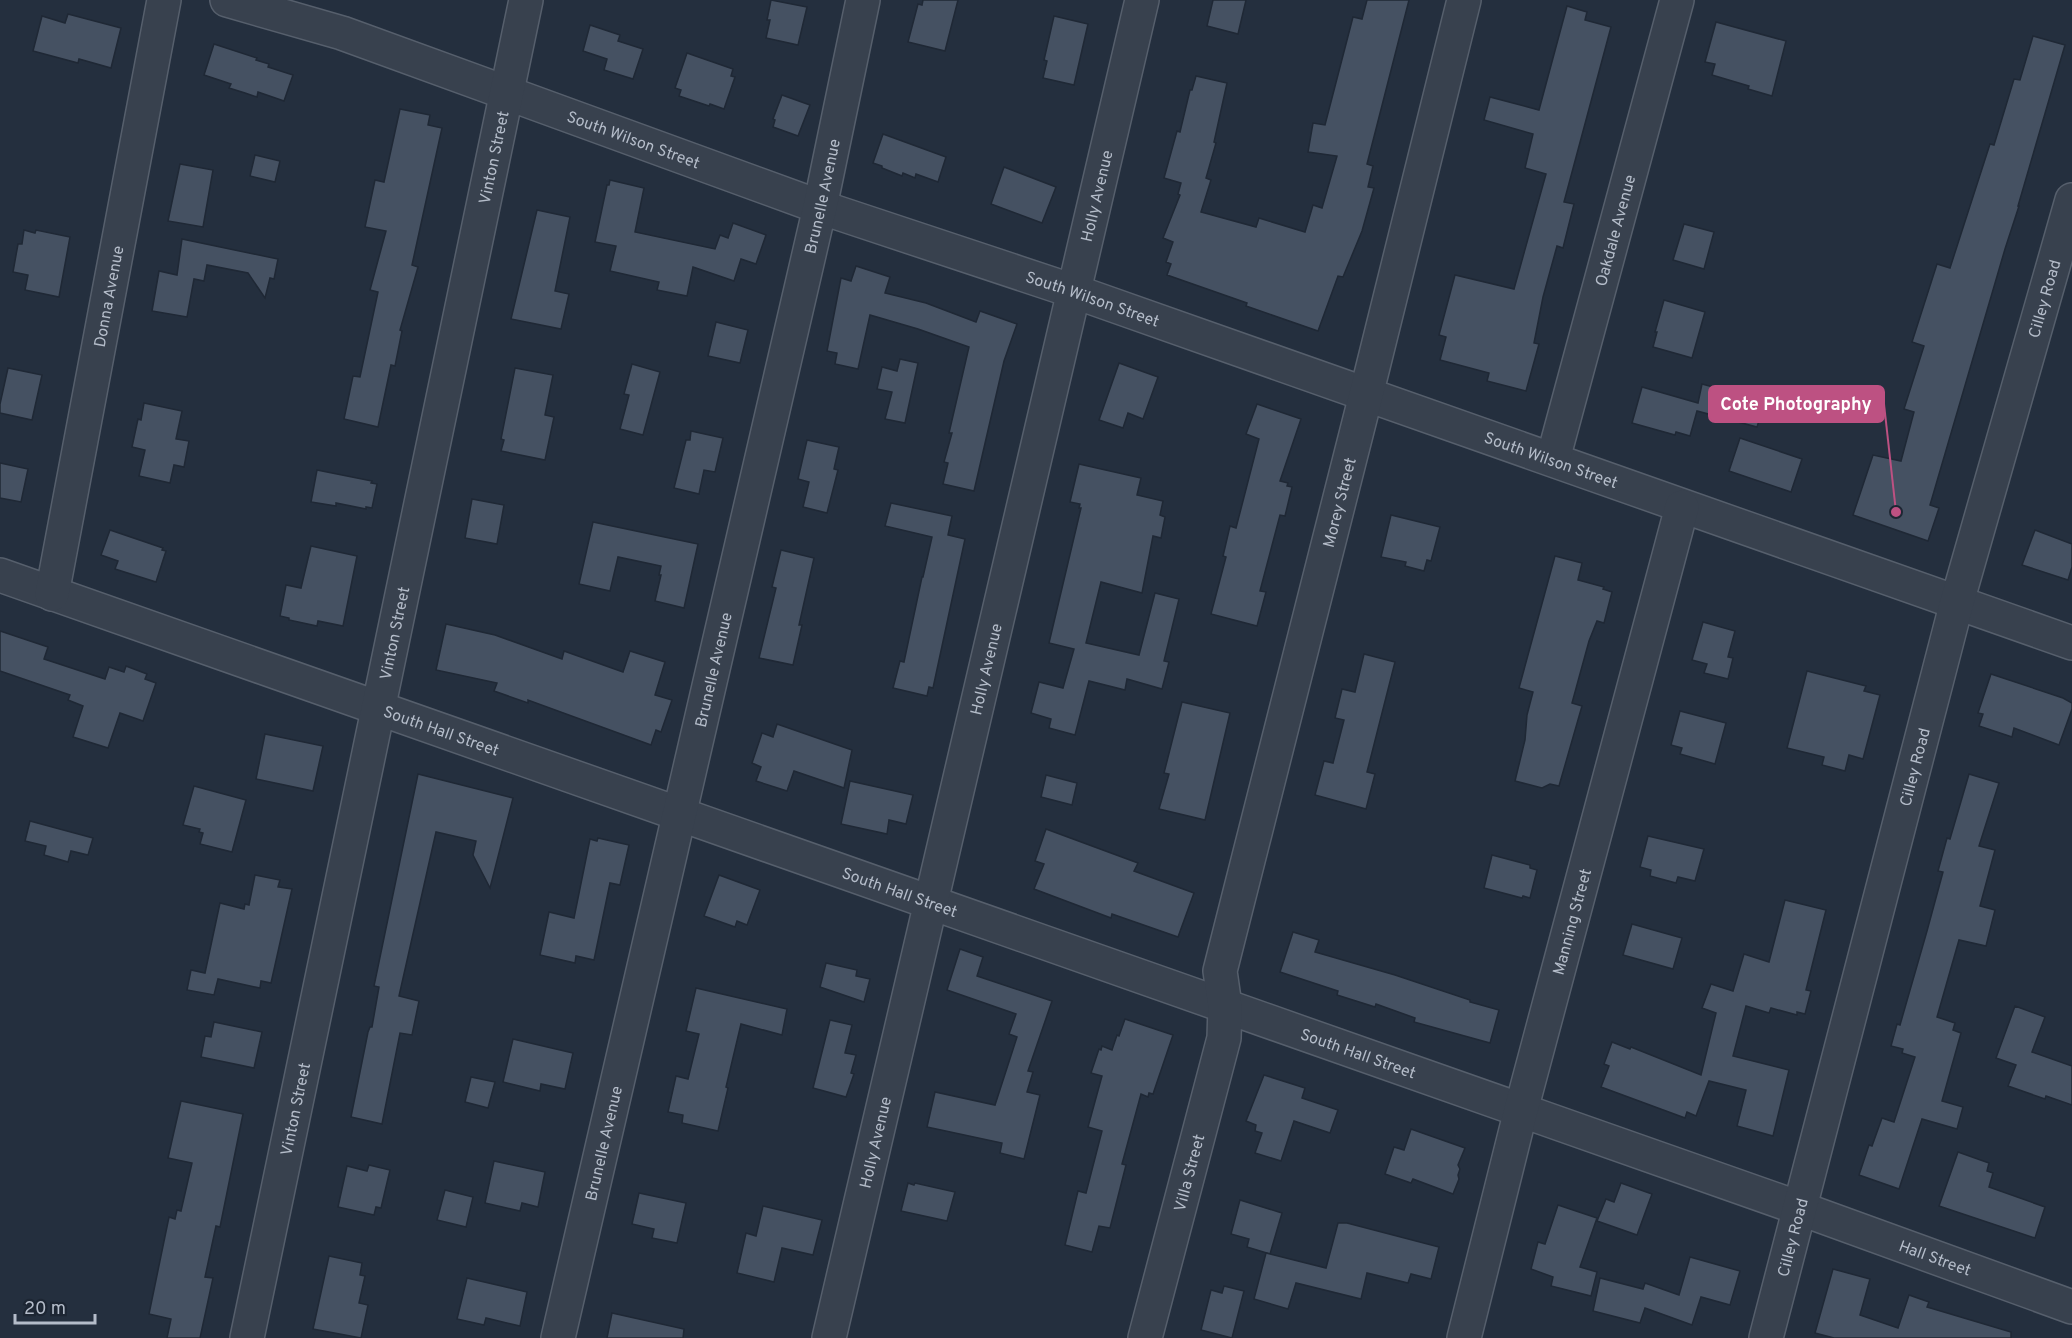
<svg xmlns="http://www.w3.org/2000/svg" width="2072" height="1338" font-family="Overpass,sans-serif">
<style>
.building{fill:#455162;stroke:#1f2835;stroke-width:1.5}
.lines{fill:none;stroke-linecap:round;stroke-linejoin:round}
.minor-casing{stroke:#565f6c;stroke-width:36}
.minor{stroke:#38414e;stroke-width:33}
.labels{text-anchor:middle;stroke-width:4.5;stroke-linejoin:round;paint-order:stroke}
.street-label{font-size:16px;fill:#b4bcc9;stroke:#1d2633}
.leader{fill:none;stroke:#bd5182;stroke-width:2}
.callout-dot{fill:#bd5182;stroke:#1d2633;stroke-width:2}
.callout{fill:#bd5182;stroke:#bd5182;stroke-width:2}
.callout-label{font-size:18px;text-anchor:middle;font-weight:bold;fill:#fff}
</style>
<rect width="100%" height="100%" fill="#242f3e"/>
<g class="building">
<path d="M771 0 807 7 798 45 766 38 770 20H767Z"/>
<path d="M923 0H958L945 51 908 42 918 4 922 5Z"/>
<path d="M1213 0H1246L1238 34 1207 26Z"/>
<path d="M1367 0H1409L1367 164 1373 166 1368 187 1374 188 1362 231 1343 277 1338 276 1318 331 1246 306 1247 303 1167 275 1171 264 1166 262 1173 242 1163 238 1180 195 1178 194 1181 183 1164 178 1177 131 1180 132 1190 90H1192L1196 76 1227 83 1214 142 1216 143 1206 178 1211 180 1201 212 1256 227 1259 218 1305 232 1313 205 1322 208 1337 156 1308 152 1313 123 1325 125 1353 17 1362 19Z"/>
<path d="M1567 6 1587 12 1585 20 1611 27 1564 202 1574 204 1563 248 1557 246 1543 297 1534 343 1539 344 1526 391 1487 381 1489 373 1440 360 1446 337 1439 335 1455 275 1514 289 1546 174 1525 168 1533 134 1484 120 1490 97 1539 110Z"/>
<path d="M68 14 121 28 111 68 79 59 78 63 33 51 42 16 65 23Z"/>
<path d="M1054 16 1088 24 1074 85 1043 78 1047 61 1044 60Z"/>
<path d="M1716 22 1786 41 1772 96 1748 89 1749 86 1712 75 1715 64 1705 62Z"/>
<path d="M590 25 620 35 618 41 643 49 633 79 604 70 607 59 583 51Z"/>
<path d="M2033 36 2065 45 2018 206H2019L2005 249 1930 505 1939 508 1928 541 1853 515 1873 455 1901 461 1914 412 1904 409 1924 346 1912 342 1937 264 1950 268 1990 144 1994 145 2014 79 2020 80Z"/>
<path d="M214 44 257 58 256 60 269 64 268 67 293 75 284 101 258 92 257 97 245 93 229 88 231 84 204 75Z"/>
<path d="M687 53 733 69 731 76 735 77 724 109 710 104 709 106 679 96 681 90 675 88Z"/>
<path d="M782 95 810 105 798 136 773 127 775 120 773 119Z"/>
<path d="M400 109 430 115 428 125 442 128 412 265 418 267 400 330 402 331 395 366 391 365 378 427 344 419 353 376 360 377 378 292 370 290 386 231 365 227 375 180 384 182Z"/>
<path d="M883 134 946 157 938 182 916 174 915 178 903 173 902 176 882 168V166L873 163Z"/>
<path d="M255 155 280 161 275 182 250 176Z"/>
<path d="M180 164 213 170 203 227 168 221Z"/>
<path d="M1004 167 1056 187 1042 223 991 204Z"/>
<path d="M610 180 644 188 635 232 715 249 720 235 728 238 733 223 766 235 756 264 741 259 734 281 693 267 687 296 657 290 659 282 610 271 616 246 595 242 607 185H609Z"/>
<path d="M537 210 570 217 555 291 569 294 561 329 511 319Z"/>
<path d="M1684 224 1714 232 1704 269 1673 260Z"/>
<path d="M24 230 35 233 36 230 70 237 59 297 25 290 28 275 13 272 18 244H22Z"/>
<path d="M182 239 278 259 274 279 270 278 265 298 248 273 207 265 204 281 194 279 187 317 152 311 159 271 177 275Z"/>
<path d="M856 266 890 277 885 293 926 303 976 322 980 311 1017 324 1004 361 974 491 943 484 948 463 944 462 952 433H949L969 347 918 329 870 315 858 369 835 364 837 353 827 351 841 278 851 281Z"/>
<path d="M1664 300 1705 312 1692 358 1653 347 1657 332H1655Z"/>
<path d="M716 322 748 330 740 363 708 356Z"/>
<path d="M900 359 918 363 905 423 885 419 892 392 877 389 882 367 897 371Z"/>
<path d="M1119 363 1158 377 1143 419 1128 413 1123 428 1099 420Z"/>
<path d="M632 364 660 372 643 435 620 429 629 395 624 394Z"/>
<path d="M8 368 42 375 32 420 0 413V404Z"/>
<path d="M515 368 553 375 545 415 554 417 545 460 501 451 504 440 501 439Z"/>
<path d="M1702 384 1765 401 1757 427 1697 411 1690 436 1676 432 1675 435 1632 423 1642 387 1698 403Z"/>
<path d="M144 403 182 411 176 439 189 441 184 467 174 465 170 483 139 476 145 450 132 447 138 419 141 420Z"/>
<path d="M1257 404 1301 419 1280 481 1288 483 1287 486 1292 487 1285 516 1280 515 1260 591 1266 592 1257 626 1211 614 1226 557 1223 556 1230 526 1236 528 1259 439 1246 434Z"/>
<path d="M691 431 723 438 715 472 704 470 699 494 674 488 686 440H690Z"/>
<path d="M1740 438 1802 459 1791 492 1729 471Z"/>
<path d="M807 440 839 447 834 469 838 470 827 513 803 507 809 482 798 479Z"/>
<path d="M0 463 28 469 21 502 0 498Z"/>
<path d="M1079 464 1141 478 1137 495 1163 501 1160 515 1165 517 1161 538 1153 536 1142 593 1101 582 1086 643 1139 655 1155 593 1179 599 1164 661 1169 662 1162 689 1127 679 1125 690 1089 681 1075 735 1049 728 1051 719 1031 713 1039 682 1063 688 1074 649 1049 643 1081 508H1079L1080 504 1070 502Z"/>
<path d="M317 470 372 481 371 483 377 484 372 508 366 507V509L336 503V506L311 502Z"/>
<path d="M472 499 504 505 497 544 465 538Z"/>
<path d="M891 503 952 516 948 535 965 539 933 688 929 687 927 696 893 688 900 661 904 662 922 577H923L932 537 885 526Z"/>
<path d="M1391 515 1440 527 1431 561 1427 560 1424 571 1405 566 1406 562 1381 557Z"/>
<path d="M593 522 698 544 684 608 655 601 661 575H659L661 566 618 557 610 591 579 584Z"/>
<path d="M110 530 163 548 162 550 166 551 156 582 115 569 118 561 101 555Z"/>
<path d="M2035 530 2072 544V567L2068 580 2022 565Z"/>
<path d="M311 546 357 556 343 626 318 621 317 626 289 620V618L280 616 286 585 301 588Z"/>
<path d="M781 550 814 558 799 625H802L793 665 759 658 776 588 772 587Z"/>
<path d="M1555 556 1582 563 1578 580 1604 587 1603 589 1612 592 1604 623 1597 621 1589 641 1572 703 1582 706 1559 786 1550 784 1542 788 1515 781 1525 740 1527 715 1533 692 1519 688Z"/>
<path d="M1703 622 1735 631 1728 657 1733 658 1728 679 1704 673 1707 664 1692 660Z"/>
<path d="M446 624 495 635 562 659 564 651 623 672 630 651 665 662 655 695 672 700 661 732 656 730 651 745 528 700V703L494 691 497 683 436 670Z"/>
<path d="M0 631 48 647 44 659 105 679 109 667 124 672 126 666 147 674 145 679 156 683 143 721 120 713 108 748 73 737 83 706 68 700 70 695 0 671Z"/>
<path d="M1364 654 1395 662 1367 772 1375 774 1366 809 1315 795 1324 761 1333 763 1344 720 1335 718 1342 689 1355 692Z"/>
<path d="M1807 671 1866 686 1864 691 1880 695 1863 759 1849 755 1845 771 1822 765 1824 757 1787 748Z"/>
<path d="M1991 674 2063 698 2072 703V709L2059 745 2014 728 2012 737 1979 726 1983 714 1978 713Z"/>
<path d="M1182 702 1230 713 1205 820 1159 809 1169 774 1164 773Z"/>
<path d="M1680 711 1726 723 1715 764 1680 754 1682 748 1671 745Z"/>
<path d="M777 724 852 750 844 788 794 771 787 791 756 781 761 767 752 763 762 733 773 737Z"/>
<path d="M265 734 323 746 313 791 256 779Z"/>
<path d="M418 774 513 798 490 888 473 855 476 841 436 832 399 996 419 1001 412 1035 400 1033 382 1124 351 1117 368 1032 370 1027H372L379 987 374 986Z"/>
<path d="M1969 774 1999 783 1979 846 1995 850 1980 906 1995 910 1986 946 1959 940 1937 1017 1955 1023 1953 1030 1961 1033 1942 1101 1963 1107 1957 1129 1922 1119 1899 1189 1859 1175 1869 1145 1872 1146 1882 1118 1894 1122 1915 1057 1902 1053 1903 1049 1891 1046 1897 1024 1900 1025 1927 931 1943 872 1938 871 1947 838 1950 839Z"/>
<path d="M1046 775 1077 783 1072 805 1041 797Z"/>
<path d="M850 781 913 795 906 824 889 820 887 834 841 824Z"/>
<path d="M194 786 246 800 232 852 200 844 203 833 199 832 200 829 183 825Z"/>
<path d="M30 821 93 838 88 855 71 851 68 862 44 855 46 846 25 841Z"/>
<path d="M1046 829 1138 863 1134 871 1194 893 1178 937 1112 914 1111 918 1034 889 1044 864 1035 861Z"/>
<path d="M1648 836 1704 849 1695 881 1678 877 1676 883 1650 876 1651 870 1640 867Z"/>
<path d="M598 838 629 845 620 885 610 883 594 960 576 956 575 963 540 955 549 912 574 918 590 839 597 841Z"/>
<path d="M1492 855 1530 865V868L1537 870 1530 898 1523 896 1522 898 1484 888Z"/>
<path d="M255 875 280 880 278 887 292 889 271 983 261 981 260 988 218 979 214 995 187 990 191 970 205 973 220 903 244 909 245 904 249 905Z"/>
<path d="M719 875 760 890 747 925 737 921 735 927 704 916Z"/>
<path d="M1785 900 1826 910 1806 990 1811 991 1805 1014 1797 1012V1015L1771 1008 1769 1013 1746 1006 1733 1056 1789 1070 1773 1136 1737 1126 1746 1090 1709 1081 1696 1116 1687 1112 1685 1118 1601 1087 1609 1066 1604 1064 1612 1042 1630 1049 1631 1047 1701 1075 1716 1013 1702 1008 1711 984 1733 991 1744 954 1769 962Z"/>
<path d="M1632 924 1682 938 1673 969 1623 955Z"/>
<path d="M1293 932 1319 940 1315 952 1395 975 1470 1000V1002L1499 1010 1490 1043 1414 1022 1415 1018 1376 1004 1375 1007 1337 995 1338 991 1280 972Z"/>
<path d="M960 949 983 957 977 976 1052 1001 1028 1071 1033 1072 1027 1092 1040 1095 1024 1159 1000 1153 1002 1143 927 1127 935 1092 995 1105 1017 1037 1009 1034 1016 1014 947 990Z"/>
<path d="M826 963 857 970 856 976 870 979 864 1002 820 987Z"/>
<path d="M696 988 787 1009 782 1035 741 1024 726 1087 728 1088 718 1131 682 1123 683 1115 668 1112 676 1076 688 1079 699 1034 686 1031Z"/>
<path d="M2015 1006 2045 1017 2032 1052 2072 1066V1105L2046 1096 2045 1099 2008 1086 2016 1065 1996 1058Z"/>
<path d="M1125 1019 1173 1035 1153 1094 1149 1093 1148 1097 1141 1094 1122 1164 1126 1165 1110 1228 1099 1226 1092 1252 1065 1245 1078 1191 1086 1193 1102 1131 1088 1127 1102 1076 1091 1073 1099 1049 1101 1050 1102 1046 1112 1050 1117 1035 1119 1036Z"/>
<path d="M830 1020 852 1025 845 1053 856 1055 851 1073 854 1074 846 1097 813 1088Z"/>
<path d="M214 1022 262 1032 254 1068 201 1057 205 1036 211 1037Z"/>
<path d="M513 1039 573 1053 565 1089 541 1084 540 1091 503 1082Z"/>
<path d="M1264 1075 1305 1088 1302 1098 1338 1110 1330 1133 1294 1121 1281 1161 1255 1153 1262 1133 1255 1131 1256 1125 1246 1121Z"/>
<path d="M471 1077 495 1082 488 1108 465 1102Z"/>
<path d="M181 1101 243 1114 220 1227 216 1226 205 1277 213 1278 200 1338H167L171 1319 149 1314 169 1217 175 1219 177 1210 181 1211 192 1163 168 1158Z"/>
<path d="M1411 1129 1465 1148 1458 1165 1460 1169 1458 1175 1459 1179 1453 1194 1413 1179 1411 1183 1385 1174 1394 1147 1404 1150Z"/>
<path d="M1958 1152 1989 1163 1987 1171 1993 1173 1989 1187 2045 1207 2035 1238 1939 1206Z"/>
<path d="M494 1161 545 1172 538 1207 522 1203 520 1211 485 1203Z"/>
<path d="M369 1165 390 1170 381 1208 376 1207 374 1215 338 1207 347 1166 367 1171Z"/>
<path d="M908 1183 914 1185 915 1183 955 1192 947 1221 901 1211Z"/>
<path d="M1621 1183 1652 1194 1637 1235 1597 1221 1606 1199 1614 1202Z"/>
<path d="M445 1190 473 1197 466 1227 437 1220Z"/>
<path d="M639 1193 686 1203 677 1243 652 1238 654 1229 632 1224Z"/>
<path d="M1240 1200 1282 1213 1270 1254 1247 1247 1249 1239 1231 1234Z"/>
<path d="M1558 1205 1597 1218 1580 1267 1597 1272 1591 1296 1551 1286 1553 1277 1531 1269 1538 1242 1545 1244Z"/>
<path d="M763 1206 822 1220 813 1255 782 1248 774 1282 737 1273 746 1233 756 1236Z"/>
<path d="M1338 1223H1347L1439 1247 1431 1279 1411 1274 1408 1283 1367 1273 1361 1299 1296 1283 1288 1309 1254 1299 1266 1253 1326 1268Z"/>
<path d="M329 1256 362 1263 360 1275 365 1276 359 1303 368 1305 361 1338 313 1329Z"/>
<path d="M1690 1257 1740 1271 1730 1305 1701 1297 1692 1325 1645 1308 1640 1323 1593 1311 1600 1278 1643 1289 1645 1283 1679 1295Z"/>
<path d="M1833 1269 1870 1279 1860 1315 1898 1328 1909 1295 1929 1302 1927 1307 2011 1332V1338H1834L1815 1333Z"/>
<path d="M467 1278 527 1292 520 1326 486 1318 484 1325 457 1319Z"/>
<path d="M1224 1286 1244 1291 1232 1338 1201 1330 1211 1290 1222 1293Z"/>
<path d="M612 1313 684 1329 683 1338H607Z"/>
</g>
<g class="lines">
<g class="minor-casing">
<g id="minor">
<path id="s1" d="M227 0 342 33 820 207 1073 291 2072 643"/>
<path id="s2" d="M1553 459 1677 0"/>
<path id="s3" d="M0 575 1799 1208 2072 1307"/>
<path id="s4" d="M52 594 164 0"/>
<path id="s5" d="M247 1338 526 0"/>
<path id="s6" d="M558 1338 820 207 863 0"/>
<path id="s7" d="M829 1338 1142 0"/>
<path id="s8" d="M1145 1338 1224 1038 1225 1006 1220 971 1366 395 1464 0"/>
<path id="s9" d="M1464 1338 1521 1110 1682 507"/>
<path id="s10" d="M1766 1338 1957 602 2072 200"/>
</g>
</g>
<use href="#minor" class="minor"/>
</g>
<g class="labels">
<g class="street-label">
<text dy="6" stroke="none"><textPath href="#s1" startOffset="430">South Wilson Street</textPath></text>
<text dy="6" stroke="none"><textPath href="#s5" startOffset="1206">Vinton Street</textPath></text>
<text dy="6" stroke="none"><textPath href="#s6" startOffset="1172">Brunelle Avenue</textPath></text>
<text dy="6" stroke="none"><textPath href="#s7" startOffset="1173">Holly Avenue</textPath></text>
<text dy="6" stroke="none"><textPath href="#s2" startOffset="237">Oakdale Avenue</textPath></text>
<text dy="6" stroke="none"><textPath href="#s4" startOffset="303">Donna Avenue</textPath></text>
<text dy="6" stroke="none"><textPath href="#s1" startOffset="916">South Wilson Street</textPath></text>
<text dy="6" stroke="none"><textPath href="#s10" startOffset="1076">Cilley Road</textPath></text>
<text dy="6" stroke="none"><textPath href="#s1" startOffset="1402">South Wilson Street</textPath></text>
<text dy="6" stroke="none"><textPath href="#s8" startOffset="861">Morey Street</textPath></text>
<text dy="6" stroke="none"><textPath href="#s5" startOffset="720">Vinton Street</textPath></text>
<text dy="6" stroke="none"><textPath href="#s6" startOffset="686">Brunelle Avenue</textPath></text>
<text dy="6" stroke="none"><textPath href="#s7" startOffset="687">Holly Avenue</textPath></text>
<text dy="6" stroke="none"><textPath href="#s3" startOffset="468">South Hall Street</textPath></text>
<text dy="6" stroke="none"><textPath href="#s10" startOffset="590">Cilley Road</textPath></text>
<text dy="6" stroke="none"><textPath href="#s3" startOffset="954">South Hall Street</textPath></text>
<text dy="6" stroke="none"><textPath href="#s9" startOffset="430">Manning Street</textPath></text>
<text dy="6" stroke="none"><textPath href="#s3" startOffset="1440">South Hall Street</textPath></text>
<text dy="6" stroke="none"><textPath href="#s5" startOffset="234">Vinton Street</textPath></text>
<text dy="6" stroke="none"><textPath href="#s7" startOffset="201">Holly Avenue</textPath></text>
<text dy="6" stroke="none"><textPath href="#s6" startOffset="200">Brunelle Avenue</textPath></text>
<text dy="6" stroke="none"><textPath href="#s8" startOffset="171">Villa Street</textPath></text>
<text dy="6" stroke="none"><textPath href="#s10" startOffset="104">Cilley Road</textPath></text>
<text dy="6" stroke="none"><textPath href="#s3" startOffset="2052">Hall Street</textPath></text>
</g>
</g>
<path class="leader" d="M1896 512L1884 404"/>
<circle class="callout-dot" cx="1896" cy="512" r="6"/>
<rect class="callout" x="1709" y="386" width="175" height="36" rx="6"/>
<g class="callout-label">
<text x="1796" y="410">Cote Photography</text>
</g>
<path d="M15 1314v9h80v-9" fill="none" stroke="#b4bcc9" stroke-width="3"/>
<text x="24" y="1314" font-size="18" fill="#b4bcc9" stroke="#1d2633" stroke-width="4.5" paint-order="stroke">20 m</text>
</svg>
